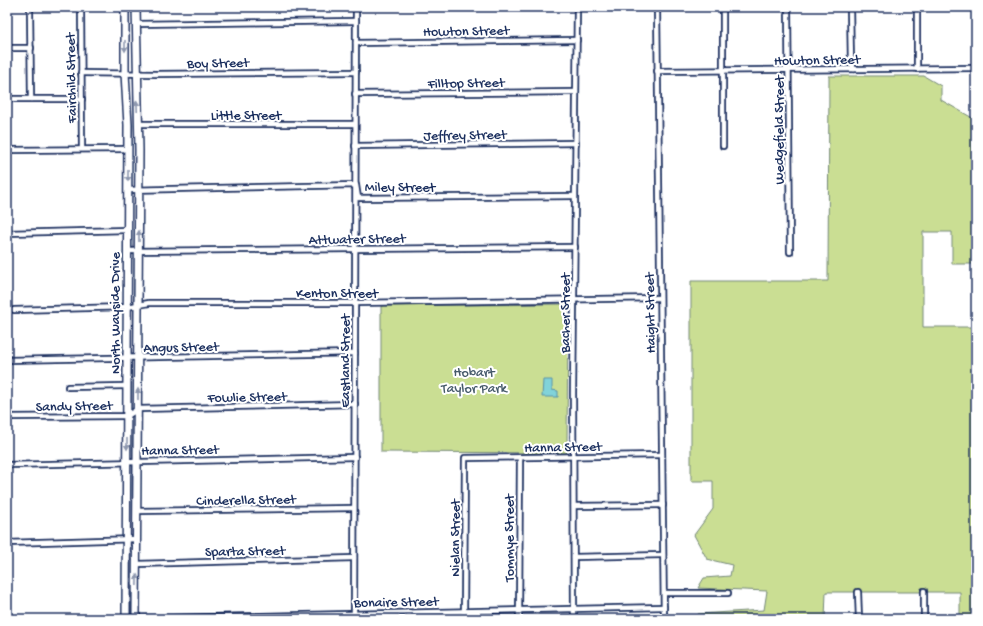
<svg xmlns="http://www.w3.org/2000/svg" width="983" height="626" font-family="'Gochi Hand',sans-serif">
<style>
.green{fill:#cade93;stroke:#728678}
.water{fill:#81d3d9;stroke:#5891a8}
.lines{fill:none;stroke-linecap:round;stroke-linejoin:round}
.street-casing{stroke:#1b2f5e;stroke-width:8}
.secondary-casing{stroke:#1b2f5e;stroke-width:10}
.street{stroke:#fff;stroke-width:4.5}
.secondary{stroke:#fff;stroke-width:7}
.oneway{fill:#8d97ae}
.labels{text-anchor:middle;stroke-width:4;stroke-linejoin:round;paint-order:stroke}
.street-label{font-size:14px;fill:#1b2f5e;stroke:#fff}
.park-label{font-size:14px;fill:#475b6b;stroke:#fff}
</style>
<rect width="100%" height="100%" fill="#fff"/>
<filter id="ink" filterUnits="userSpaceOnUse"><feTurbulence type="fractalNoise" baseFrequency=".025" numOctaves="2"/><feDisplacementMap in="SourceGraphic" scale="8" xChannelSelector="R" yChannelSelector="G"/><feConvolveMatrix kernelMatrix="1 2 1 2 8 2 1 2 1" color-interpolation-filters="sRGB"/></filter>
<g filter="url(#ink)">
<g class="green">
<path d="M829 76H924L941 86V100L976 120V264H952V232H923V327H976V619H960V592H826L825 619H698V614L764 610 767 591 698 588 704 578 730 576 732 565 707 559 694 535 713 509V481H691V281H828Z"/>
<path d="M568 304 567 453 381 452V306Z"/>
</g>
<path class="water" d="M543 380H552V390L558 391V397H542Z"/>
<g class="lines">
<g class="street-casing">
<g id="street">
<path d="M657 7 664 619"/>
<path d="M723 7V146"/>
<path d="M788 7 790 252"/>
<path d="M850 7 851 63 854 69"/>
<path d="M917 7V69"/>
<path d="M81 8 82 148"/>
<path d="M30 10 31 99"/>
<path d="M136 24 356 21"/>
<path d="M356 43 577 40"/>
<path d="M7 48H31"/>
<path d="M657 71 976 68"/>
<path d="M81 73 156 74 356 72"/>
<path d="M355 94 576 92"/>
<path d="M7 99H82"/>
<path d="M138 124H355"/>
<path d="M355 146 576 143"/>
<path d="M7 150 128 149"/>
<path d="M128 190 356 185 358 198 575 196"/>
<path d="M7 233 128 230"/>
<path d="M128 251 575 247"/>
<path d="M14 310 127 307 149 303H355L660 298"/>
<path d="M7 360 355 353"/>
<path d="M68 387 127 386"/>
<path d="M8 417 127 416 138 409 355 404"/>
<path d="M7 465 355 457"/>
<path d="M574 506 663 505"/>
<path d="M137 511 354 508"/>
<path d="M7 543 137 539"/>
<path d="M574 557 663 555"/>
<path d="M137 564 354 558"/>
<path d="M924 591V619"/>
<path d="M858 592 859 619"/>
<path d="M664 593H728"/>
<path d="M409 612V619"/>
<path d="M128 619 664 607"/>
<path d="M354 619 356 7"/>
<path d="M464 619 465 458 662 455"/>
<path d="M519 619 520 458"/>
<path d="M574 619 573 393 577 7"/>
</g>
</g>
<g class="secondary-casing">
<g id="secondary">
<path d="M125 7V73L128 125 126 619"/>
<path d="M136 7 139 150 136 619"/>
</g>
</g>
<use href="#street" class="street"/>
<use href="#secondary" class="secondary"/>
</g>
<defs><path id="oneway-solid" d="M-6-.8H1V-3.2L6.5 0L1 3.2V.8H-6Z"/></defs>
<g class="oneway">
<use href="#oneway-solid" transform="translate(125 46) rotate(90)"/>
<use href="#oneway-solid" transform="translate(137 106) rotate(-92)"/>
<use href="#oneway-solid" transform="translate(128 176) rotate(90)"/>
<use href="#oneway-solid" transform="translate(139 236) rotate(-90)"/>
<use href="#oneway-solid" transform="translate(138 394) rotate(-90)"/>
<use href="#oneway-solid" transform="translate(127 444) rotate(90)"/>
<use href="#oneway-solid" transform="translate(137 580) rotate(-89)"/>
</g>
</g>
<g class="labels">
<g class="street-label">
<text transform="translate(466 30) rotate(-1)" y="5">Howton Street</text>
<text transform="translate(817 59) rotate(-1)" y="5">Howton Street</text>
<text transform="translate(218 62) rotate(-1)" y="5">Boy Street</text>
<text transform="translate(70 78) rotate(-91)" y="5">Fairchild Street</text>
<text transform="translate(466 82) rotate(-1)" y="5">Filltop Street</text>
<text x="246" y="119">Little Street</text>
<text transform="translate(778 130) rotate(-90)" y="5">Wedgefield Street</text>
<text transform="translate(465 134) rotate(-1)" y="5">Jeffrey Street</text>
<text x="400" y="191">Miley Street</text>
<text transform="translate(357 238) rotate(-1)" y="5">Attwater Street</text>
<text x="337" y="297">Kenton Street</text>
<text transform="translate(114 313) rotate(-90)" y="5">North Wayside Drive</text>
<text transform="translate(564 313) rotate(-90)" y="5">Bacher Street</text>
<text transform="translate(649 313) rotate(-91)" y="5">Haight Street</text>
<text transform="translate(181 346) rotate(-1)" y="5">Angus Street</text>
<text transform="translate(344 361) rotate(-90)" y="5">Eastland Street</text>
<text transform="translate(247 396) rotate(-1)" y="5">Fowlie Street</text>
<text transform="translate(74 405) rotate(-1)" y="5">Sandy Street</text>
<text transform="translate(563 446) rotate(-1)" y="5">Hanna Street</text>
<text transform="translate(180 449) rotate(-1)" y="5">Hanna Street</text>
<text transform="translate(246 499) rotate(-1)" y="5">Cinderella Street</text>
<text transform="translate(454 538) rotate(-90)" y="5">Nielan Street</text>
<text transform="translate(508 538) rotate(-90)" y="5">Tommye Street</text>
<text transform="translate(245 550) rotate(-1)" y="5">Sparta Street</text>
<text transform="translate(396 601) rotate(-1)" y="5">Bonaire Street</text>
</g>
<g class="park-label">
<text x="474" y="376">Hobart<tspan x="474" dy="16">Taylor Park</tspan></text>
</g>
</g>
<rect width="983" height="626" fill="none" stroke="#fff" stroke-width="24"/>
<rect x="12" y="12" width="959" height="602" fill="none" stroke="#1b2f5e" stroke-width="1.5" filter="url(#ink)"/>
</svg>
